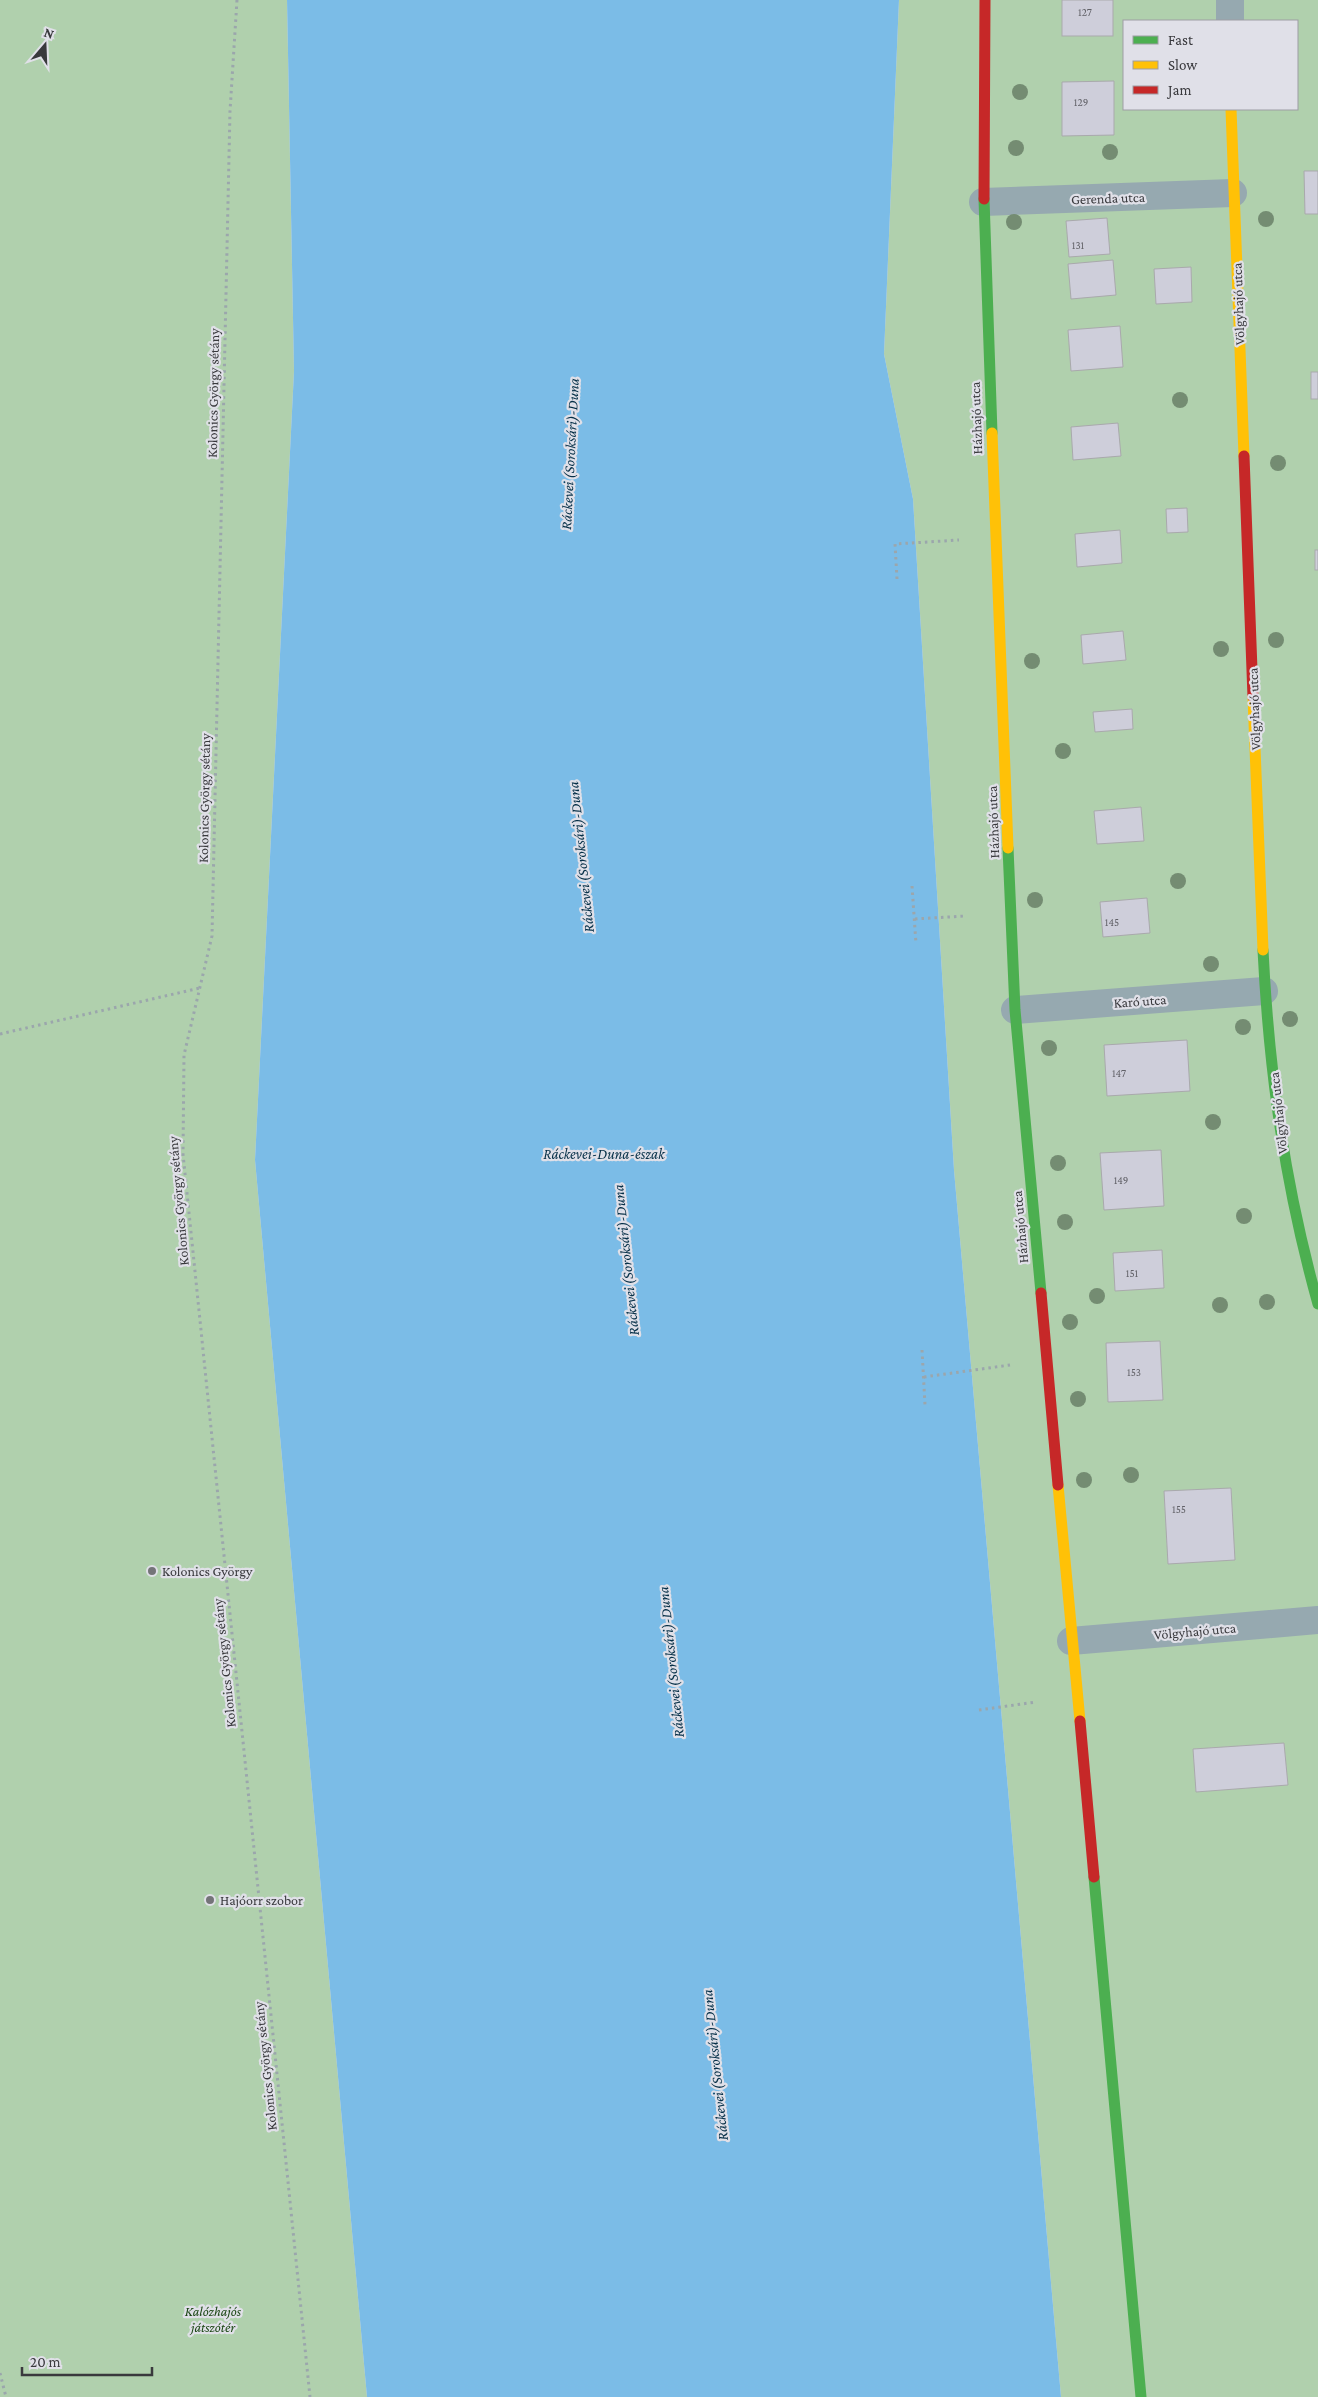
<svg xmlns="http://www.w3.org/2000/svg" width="1318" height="2397" font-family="'Crimson Pro',serif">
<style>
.green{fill:#b0d0ad;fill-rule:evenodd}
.water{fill:#7bbce7}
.building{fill:#ceceda;stroke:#a9a9ac}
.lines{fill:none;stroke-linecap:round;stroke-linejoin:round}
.path{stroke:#9ba6ac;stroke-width:3;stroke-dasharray:2.5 4;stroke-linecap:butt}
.street{stroke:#96a9b0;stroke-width:28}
.fast{stroke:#4caf50;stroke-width:11}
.slow{stroke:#ffc107;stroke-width:11}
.jam{stroke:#c62828;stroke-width:11}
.tree{fill:#748c72}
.poi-dot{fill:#747478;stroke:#e0e0e8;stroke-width:2}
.labels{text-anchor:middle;stroke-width:4.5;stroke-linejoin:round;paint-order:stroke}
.number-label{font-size:11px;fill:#616167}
.street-label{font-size:14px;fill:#39393d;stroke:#e0e0e8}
.poi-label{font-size:14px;fill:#39393d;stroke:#e0e0e8;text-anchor:start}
.park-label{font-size:14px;font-style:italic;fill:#1a4613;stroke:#e0e0e8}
.water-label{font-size:15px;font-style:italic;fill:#063048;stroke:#e0e0e8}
</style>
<rect width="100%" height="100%" fill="#e2e2e6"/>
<g class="green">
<path d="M0 0H287L294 371 255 1160 367 2397H0Z"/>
<path d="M899 0H1318V2397H1061L954 1170 913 499 884 354ZM1124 21H1297V109H1124Z"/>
</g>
<path class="water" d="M287 0H899L884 354 913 499 954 1170 1061 2397H367L255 1160 294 371Z"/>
<g class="building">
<rect x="1062" y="0" width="51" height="36"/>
<path d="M1114 81V135L1062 136V82Z"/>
<path d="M1304 171H1318V214H1305Z"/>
<path d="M1107 218 1110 254 1069 257 1066 221Z"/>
<path d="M1113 260 1116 295 1071 299 1068 264Z"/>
<path d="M1191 267 1192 302 1156 304 1154 269Z"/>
<path d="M1120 326 1123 367 1071 371 1068 330Z"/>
<rect x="1311" y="372" width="7" height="27"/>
<path d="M1118 423 1121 456 1073 460 1071 427Z"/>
<path d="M1187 508 1188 532 1167 533 1166 509Z"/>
<path d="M1120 530 1122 563 1077 567 1075 534Z"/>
<rect x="1315" y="550" width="3" height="20"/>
<path d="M1123 631 1126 660 1083 664 1081 635Z"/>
<path d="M1132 709 1133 729 1095 732 1093 712Z"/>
<path d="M1141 807 1144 841 1097 844 1094 811Z"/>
<path d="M1147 898 1150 933 1103 937 1100 902Z"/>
<path d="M1187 1040 1190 1091 1107 1096 1104 1045Z"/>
<path d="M1161 1150 1164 1206 1104 1210 1100 1153Z"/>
<path d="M1162 1250 1164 1288 1115 1291 1113 1253Z"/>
<path d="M1160 1341 1163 1400 1108 1402 1106 1343Z"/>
<path d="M1231 1488 1235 1560 1168 1564 1164 1491Z"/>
<path d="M1284 1743 1288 1785 1196 1792 1193 1749Z"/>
</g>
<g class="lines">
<g class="path">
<path d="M237 0 230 111 212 936 184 1055 183 1154 310 2397"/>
<path d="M897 579 895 544 959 540"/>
<path d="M912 886 916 944"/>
<path d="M915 919 965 916"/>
<path d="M0 1034 200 988"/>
<path d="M922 1350 925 1405"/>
<path d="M924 1377 1010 1365"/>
<path d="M979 1710 1036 1702"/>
<path d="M0 2373 6 2397"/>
</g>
<g class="street">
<path d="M1230 0V21"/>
<path d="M983 202 1233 193"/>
<path d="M1015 1010 1264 991"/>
<path d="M1071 1641 1318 1620"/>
</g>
<g class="fast">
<path d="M984 199 992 433"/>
<path d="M1008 848 1015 1010 1041 1293"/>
<path d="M1263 950C1269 1073 1285 1186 1318 1304"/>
<path d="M1094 1877 1141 2397"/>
</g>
<g class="slow">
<path d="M1231 109 1244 456"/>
<path d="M992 433 1008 848"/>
<path d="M1253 697 1263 950"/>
<path d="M1058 1485 1080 1721"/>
</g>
<g class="jam">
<path d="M984 199 985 0"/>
<path d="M1244 456 1253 697"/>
<path d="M1041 1293 1058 1485"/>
<path d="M1080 1721 1094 1877"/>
</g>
</g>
<g class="tree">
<circle cx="1020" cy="92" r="8"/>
<circle cx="1016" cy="148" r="8"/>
<circle cx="1110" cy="152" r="8"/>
<circle cx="1266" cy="219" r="8"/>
<circle cx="1014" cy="222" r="8"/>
<circle cx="1180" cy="400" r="8"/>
<circle cx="1278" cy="463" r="8"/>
<circle cx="1276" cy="640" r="8"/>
<circle cx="1221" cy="649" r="8"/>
<circle cx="1032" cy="661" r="8"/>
<circle cx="1063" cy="751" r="8"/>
<circle cx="1178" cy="881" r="8"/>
<circle cx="1035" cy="900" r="8"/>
<circle cx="1211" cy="964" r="8"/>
<circle cx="1290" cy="1019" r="8"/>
<circle cx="1243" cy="1027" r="8"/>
<circle cx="1049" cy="1048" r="8"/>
<circle cx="1213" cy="1122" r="8"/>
<circle cx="1058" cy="1163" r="8"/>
<circle cx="1244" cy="1216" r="8"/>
<circle cx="1065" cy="1222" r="8"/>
<circle cx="1097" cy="1296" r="8"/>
<circle cx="1267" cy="1302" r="8"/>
<circle cx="1220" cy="1305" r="8"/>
<circle cx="1070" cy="1322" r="8"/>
<circle cx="1078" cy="1399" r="8"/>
<circle cx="1131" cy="1475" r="8"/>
<circle cx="1084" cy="1480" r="8"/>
</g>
<g class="poi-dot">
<circle cx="152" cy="1571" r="5"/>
<circle cx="210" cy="1900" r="5"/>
</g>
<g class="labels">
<g class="number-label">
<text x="1085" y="16">127</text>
<text x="1081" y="106">129</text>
<text x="1078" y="249">131</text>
<text x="1112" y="926">145</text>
<text x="1119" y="1077">147</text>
<text x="1121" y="1184">149</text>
<text x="1132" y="1277">151</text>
<text x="1134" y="1376">153</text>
<text x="1179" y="1513">155</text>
</g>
<g class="street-label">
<text transform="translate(1108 198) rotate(-2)" y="5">Gerenda utca</text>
<text transform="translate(1238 304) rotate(-92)" y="5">Völgyhajó utca</text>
<text transform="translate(213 393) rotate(-89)" y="5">Kolonics György sétány</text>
<text transform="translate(976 418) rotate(-92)" y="5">Házhajó utca</text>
<text transform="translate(1254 709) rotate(-92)" y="5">Völgyhajó utca</text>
<text transform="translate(204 798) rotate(-89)" y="5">Kolonics György sétány</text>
<text transform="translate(993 822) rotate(-92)" y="5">Házhajó utca</text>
<text transform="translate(1140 1001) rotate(-4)" y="5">Karó utca</text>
<text transform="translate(1278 1113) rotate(-96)" y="5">Völgyhajó utca</text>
<text transform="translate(178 1201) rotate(-95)" y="5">Kolonics György sétány</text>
<text transform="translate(1020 1227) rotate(-95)" y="5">Házhajó utca</text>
<text transform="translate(1195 1631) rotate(-5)" y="5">Völgyhajó utca</text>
<text transform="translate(224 1663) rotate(-96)" y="5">Kolonics György sétány</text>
<text transform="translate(265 2066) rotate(-96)" y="5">Kolonics György sétány</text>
</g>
<g class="poi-label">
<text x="162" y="1576">Kolonics György</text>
<text x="220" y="1905">Hajóorr szobor</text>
</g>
<g class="park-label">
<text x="213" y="2316">Kalózhajós<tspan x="213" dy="16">játszótér</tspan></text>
</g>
<g class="water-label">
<text transform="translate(570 454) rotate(-87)" y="5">Ráckevei (Soroksári)-Duna</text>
<text transform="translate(581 857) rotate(-96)" y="5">Ráckevei (Soroksári)-Duna</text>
<text x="604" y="1159">Ráckevei-Duna-észak</text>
<text transform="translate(626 1260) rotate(-96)" y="5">Ráckevei (Soroksári)-Duna</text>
<text transform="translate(671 1662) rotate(-96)" y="5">Ráckevei (Soroksári)-Duna</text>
<text transform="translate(715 2065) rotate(-96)" y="5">Ráckevei (Soroksári)-Duna</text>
</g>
</g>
<rect x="1123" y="20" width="175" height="90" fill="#e0e0e8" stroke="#9d9da4"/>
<rect x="1133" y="36" width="25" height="8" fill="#4caf50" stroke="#9d9da4"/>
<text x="1168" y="45" font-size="15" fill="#39393d">Fast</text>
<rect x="1133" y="61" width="25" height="8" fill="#ffc107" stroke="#9d9da4"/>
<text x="1168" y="70" font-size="15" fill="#39393d">Slow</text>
<rect x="1133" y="86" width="25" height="8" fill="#c62828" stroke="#9d9da4"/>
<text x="1168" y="95" font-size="15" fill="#39393d">Jam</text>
<g transform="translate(45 45) rotate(19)" stroke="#e0e0e8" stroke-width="4" paint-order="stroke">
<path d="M0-4L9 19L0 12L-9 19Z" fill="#39393d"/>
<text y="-8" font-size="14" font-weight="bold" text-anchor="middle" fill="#39393d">N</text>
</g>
<path d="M22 2367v8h130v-8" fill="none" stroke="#39393d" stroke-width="2.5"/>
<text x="30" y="2367" font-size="15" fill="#39393d" stroke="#e0e0e8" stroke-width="4" paint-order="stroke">20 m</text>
</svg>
